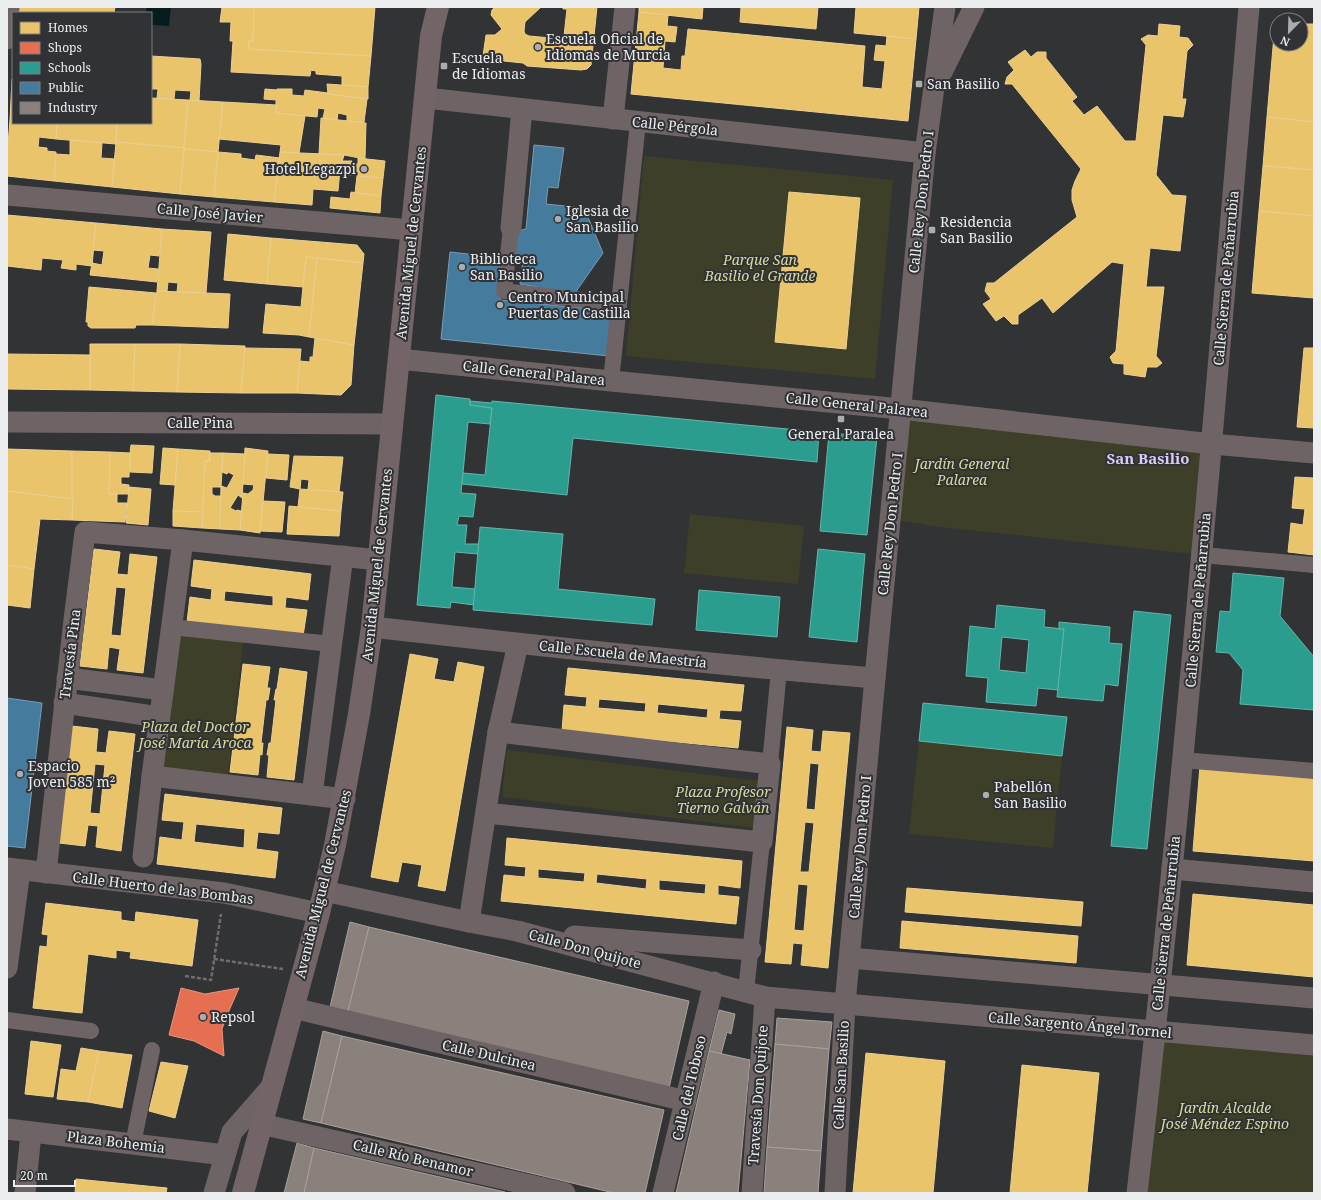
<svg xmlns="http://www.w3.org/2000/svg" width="1321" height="1200" font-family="'Noto Serif',serif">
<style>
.green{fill:#3e3f28}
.water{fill:#061d1e}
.homes{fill:#e9c46a;stroke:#ead092;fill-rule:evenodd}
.shops{fill:#e76f51;stroke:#e89580}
.schools{fill:#2a9d8f;stroke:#64b5ac;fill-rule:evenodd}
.public{fill:#457b9d;stroke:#779db5}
.industry{fill:#8a817c;stroke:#a7a19e}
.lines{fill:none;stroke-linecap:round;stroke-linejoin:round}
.path{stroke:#736c6e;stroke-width:2.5;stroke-dasharray:4 2;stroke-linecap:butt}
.pedestrian{stroke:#6f6465;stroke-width:16}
.minor{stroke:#6f6465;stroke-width:21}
.secondary{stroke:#736567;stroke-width:22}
.poi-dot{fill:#aaacad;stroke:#313235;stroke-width:1.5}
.labels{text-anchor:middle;stroke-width:4;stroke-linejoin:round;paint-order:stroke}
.poi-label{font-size:14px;fill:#ebedee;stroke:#313235;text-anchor:start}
.street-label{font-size:14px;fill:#ebedee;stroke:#313235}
.park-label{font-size:14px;font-style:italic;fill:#d8db9b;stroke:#313235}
.neighbourhood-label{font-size:15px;font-weight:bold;fill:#dbccf6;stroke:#313235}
</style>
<rect width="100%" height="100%" fill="#323334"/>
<g class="green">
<path d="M644 156 893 180 875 379 626 356Z"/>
<path d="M901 409 1212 444 1202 555 940 527 890 519Z"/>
<path d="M690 514 804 526 798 584 684 573Z"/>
<path d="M171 627 244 634 227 786 152 776Z"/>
<path d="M919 741 1062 756 1053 848 909 834Z"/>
<path d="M507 750 760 781 755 828 502 797Z"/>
<path d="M1156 1031 1314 1045V1193H1137Z"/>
</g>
<path class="water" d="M147 7H171L169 26 151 25V13H146Z"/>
<g class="homes">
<path d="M17 7H115L114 13H27L17 11Z"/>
<path d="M222 7H254L253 41H249V49L371 56 368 87 342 85V76L316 74V71L311 70 310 76 231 72 233 41H230L231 22H220Z"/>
<path d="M254 7H375L371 56 249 49V41H253Z"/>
<path d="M495 7H541L525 22 524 31 525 34 529 36 562 39 564 36 567 9H563V7H597L591 65 587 69 581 70 527 66 523 63 485 59 483 56 486 35H495L502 29 491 15 492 10Z"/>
<path d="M639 7H703L702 19 639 12Z"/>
<path d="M741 7H818L816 29 740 22Z"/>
<path d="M856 7H919L916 39 854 33Z"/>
<path d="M639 12 668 15 667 26 677 27 675 42 665 41 663 68 681 70 682 56H685L688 29 865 46 862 87 882 89 885 61 874 60 876 45 886 46 887 36 916 39 908 121 631 94Z"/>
<path d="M1159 24 1180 26 1179 37 1188 38 1193 45 1187 51 1182 99H1186L1183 117 1163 115 1156 175 1172 195 1186 196 1180 251 1150 248 1146 287H1164L1156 356 1162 363 1157 367H1147L1145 377 1124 374V364L1113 363 1110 357 1116 351 1124 264 1112 262 1053 313 1042 298 1018 315V324H1012L1004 316 996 321 983 304 991 299 985 291 987 283H994L1077 217 1072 200V190L1075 181 1081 169 1012 84H1005L1007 77 1014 70 1008 62 1025 50 1031 57 1037 52H1046V58L1077 97 1072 101 1084 115 1097 106 1125 141H1136L1146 45 1141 39 1148 35 1158 36Z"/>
<path d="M1275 24H1277V44H1301V24H1314V122L1267 117Z"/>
<path d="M151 56 200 59 201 64 199 101 190 100 191 91 175 90 174 99 157 98 158 89H151Z"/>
<path d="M12 79H13V120H10Z"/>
<path d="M327 84 368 87V99L328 94Z"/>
<path d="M265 89 277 90V89H292V95L304 96 305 90 328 93V94L367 99 364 122 347 121V115L338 113 337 120 323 118 325 109 318 108 317 117 276 113 277 105H276V100L264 99Z"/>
<path d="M151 98 188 100 184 148 116 142 117 123H151Z"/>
<path d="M188 100 223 102 218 152 184 149Z"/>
<path d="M223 102 277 105 276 113 305 116 299 153 280 152 281 145 219 139Z"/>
<path d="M1267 117 1314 122V170L1263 166Z"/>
<path d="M321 118 366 123 365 159 344 155 319 154Z"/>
<path d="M10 120H13V123H57L56 139 39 137 38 147 47 148V151L56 152 54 181 7 176V156Z"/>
<path d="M57 123H117L116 144 56 139Z"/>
<path d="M70 140 102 143 101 158 115 159 112 187 54 181 56 154 70 155Z"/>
<path d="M116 142 184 148 180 194 112 187Z"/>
<path d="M184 149 218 152 214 197 180 194Z"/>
<path d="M218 152 241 154V158L255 160 256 155 280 158 274 202 214 197Z"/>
<path d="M280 152 344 155 340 169 338 191 313 189 312 205 274 202Z"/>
<path d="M358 158 385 161 383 178 340 174 342 161H352V164H358Z"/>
<path d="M1263 166 1314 170V216L1259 211Z"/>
<path d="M357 176 383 178 381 196 355 193Z"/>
<path d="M351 192 381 196 380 213 330 208 331 197 350 199Z"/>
<path d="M789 192 860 198 846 349 775 342Z"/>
<path d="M1259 211 1314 216V298L1252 293Z"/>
<path d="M7 215 96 223 92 266 76 264V270L61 268 63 260 42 258 41 270 7 266Z"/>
<path d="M96 223 162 229 159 256 150 255 148 268 158 269 157 282 90 275 92 263 102 265 104 251 93 250Z"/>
<path d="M162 229 211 232 206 293 177 292 178 283 168 282 167 291H157Z"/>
<path d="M228 234 271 238 267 284 224 280Z"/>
<path d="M271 238 357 245 364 254 363 263 306 257 303 287 267 284Z"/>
<path d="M306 257 317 258 309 337 299 335 263 333 266 304 301 307Z"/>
<path d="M317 258 363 263 354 345 309 337Z"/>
<path d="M89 287 156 293 152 325H136L135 328H91L88 326V322H86Z"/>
<path d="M157 291 230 294 228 328 152 325Z"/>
<path d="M315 338 354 345 351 385 341 395 297 393 300 361 310 362V357H313Z"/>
<path d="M90 344H135L133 391 90 390Z"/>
<path d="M135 344H180L177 392 133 391Z"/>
<path d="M180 344 245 346 241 393 177 392Z"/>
<path d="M245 348 301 349 297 393H241Z"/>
<path d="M1304 348H1314V428L1297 427Z"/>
<path d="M7 354 90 355V390L7 389Z"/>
<path d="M131 445 154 446 152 473 130 472V453Z"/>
<path d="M163 448 178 449 175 485 160 484Z"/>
<path d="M245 448 268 451 260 533 240 530 243 493 248 494 253 490 254 485 243 484Z"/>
<path d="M7 449 72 451 73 499 7 491Z"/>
<path d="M178 449 210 451V461H205L203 512 173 511Z"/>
<path d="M72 451 110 452 109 494H117V503H127L125 522 72 520Z"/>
<path d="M110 452 130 453 129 477H121V484L129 485 128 494H109Z"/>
<path d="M210 453H223L221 487H212V494L215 496H221L220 529 202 528 205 461H210Z"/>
<path d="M223 453 245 454 242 498 238 495 230 508 236 511 237 510 241 511 240 530 220 529 221 486 227 488 234 475 228 472 227 474 222 472Z"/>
<path d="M268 454 289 455 287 480 266 478Z"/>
<path d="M294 456 343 457 339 492 308 489 309 480 301 479 300 489 290 487Z"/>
<path d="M1295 477 1314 478V555L1288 552 1291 523 1303 525 1305 509 1292 508Z"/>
<path d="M129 487 151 489 148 525 126 523Z"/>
<path d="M300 489 343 492 341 511 298 507Z"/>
<path d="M7 491 73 499 72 520 40 519 34 569 7 565Z"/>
<path d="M263 501 285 502 282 532 260 531Z"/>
<path d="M289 506 341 511 339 536 287 534Z"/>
<path d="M173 511 203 512 202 528 173 526Z"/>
<path d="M94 549 120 552 117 574 128 575 130 554 157 557 143 673 117 670 120 649 109 647 107 669 80 666ZM116 587 126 588 121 636 111 635Z"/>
<path d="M194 560 311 574 308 600 286 597 285 608 307 610 303 636 187 622 190 597 211 600 212 589 191 586ZM225 591 273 596V606L224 601Z"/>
<path d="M7 565 34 569 30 608 7 605Z"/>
<path d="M410 654 438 659 434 679 454 682 458 662 484 667 445 891 418 886 422 865 402 862 398 882 371 877Z"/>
<path d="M243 664 270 667 267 688H270L268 700H266L261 743H263L262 755 260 754 258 775 230 772Z"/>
<path d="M280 668 307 672 294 780 267 777 269 755H267L269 743H271L276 700H274L276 689H277Z"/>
<path d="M568 668 744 685 741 711 720 710 719 719 741 721 738 748 562 731 564 705 586 707 587 697 565 695ZM599 699 646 703 645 712 598 708ZM658 704 708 709 707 718 657 713Z"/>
<path d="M72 726 98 729 96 752 106 753 109 731 135 734 121 851 96 847 98 826 88 825 85 846 59 843ZM95 764 105 765 100 814 90 813Z"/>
<path d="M787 727 813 730 811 751 821 752 823 731 850 733 828 968 801 965 803 944 793 943 791 964 765 962ZM810 763 819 764 815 810 806 809ZM805 822 814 823 809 872H800ZM798 884 808 885 804 931 794 930Z"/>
<path d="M1200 766 1314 776V861L1193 851Z"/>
<path d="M165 794 282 808 279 834 258 832 256 849 278 852 275 878 157 864 160 837 182 840 184 822 162 820ZM196 824 245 829 244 848 194 842Z"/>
<path d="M507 838 742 861 740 888 718 885V895L739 897 736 924 501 901 504 875 525 877 526 867 505 865ZM538 869 585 873 584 882 538 878ZM597 874 647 879 646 889 596 883ZM659 880 706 884 705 894 659 890Z"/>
<path d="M907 888 1083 902 1081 926 905 912Z"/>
<path d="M1193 894 1314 905V977L1187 965Z"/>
<path d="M46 903 121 912V920L135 922 136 912 198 920 192 966 130 958 131 952 116 950V958L88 954 82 1013 33 1008 40 946 47 947 48 935 42 934Z"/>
<path d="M902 921 1078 936 1076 963 900 948Z"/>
<path d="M31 1041 61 1045 53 1097 25 1094Z"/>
<path d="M81 1048 99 1051 88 1102 57 1099 61 1069 76 1071Z"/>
<path d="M99 1051 132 1055 122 1108 88 1102Z"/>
<path d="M866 1053 945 1061 933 1193H853Z"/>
<path d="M161 1062 188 1066 175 1118 149 1111Z"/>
<path d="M1022 1065 1099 1073 1087 1193H1010Z"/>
<path d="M76 1179 167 1188 166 1193H75Z"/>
</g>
<path class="shops" d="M181 988 205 994 239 988 228 1013 222 1029 224 1056 194 1041 169 1035Z"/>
<g class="schools">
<path d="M436 395 470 399V405L492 408 490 424 468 422 461 493 476 494 473 517 459 516 457 525H467L465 544H479L478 554 455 552 452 587 475 589 474 605 451 602 450 608 417 605Z"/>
<path d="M470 401 492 403V401L819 432 817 462 573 438 567 495 462 484 463 473 485 475 492 408 470 405Z"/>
<path d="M829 433 877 437 867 535 820 531Z"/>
<path d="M480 527 563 534 558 589 655 599 652 625 473 610Z"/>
<path d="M818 549 865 554 857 642 809 637Z"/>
<path d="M1233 573 1284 578 1280 616 1314 657V710L1240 704 1243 670 1229 653 1216 652 1220 611 1230 612Z"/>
<path d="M699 590 780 597 777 637 696 630Z"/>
<path d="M997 605 1045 610 1044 627 1064 629 1058 690 1038 688 1036 706 986 702 988 678 966 676 970 626 995 629ZM1002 637 1029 640 1026 673 999 670Z"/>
<path d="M1134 611 1171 615 1147 849 1111 846Z"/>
<path d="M1059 622 1110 627 1109 643 1122 644 1118 686 1105 684 1103 701 1057 697 1064 629H1059Z"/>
<path d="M923 703 1067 717 1062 756 919 741Z"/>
</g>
<g class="public">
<path d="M534 145 564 148 558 188 548 187 546 204 584 208 603 253 575 293 537 289V287L520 284 523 260 511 255 513 232 526 229Z"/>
<path d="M450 252 504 258 500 300 613 311 609 356 441 339Z"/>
<path d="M7 698 42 703 25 848 7 846Z"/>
</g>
<g class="industry">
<path d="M350 922 369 927 348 1011 330 1007Z"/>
<path d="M369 927 689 1001 669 1088 348 1011Z"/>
<path d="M719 1010 735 1014 731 1034 727 1032 721 1054 709 1051Z"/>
<path d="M777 1018 832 1022 829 1049 775 1044Z"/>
<path d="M323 1031 342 1036 321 1123 303 1119Z"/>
<path d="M342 1036 664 1110 645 1193H614L321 1123Z"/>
<path d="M775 1044 829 1049 821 1151 767 1147Z"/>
<path d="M709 1051 750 1060 738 1193H676Z"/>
<path d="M297 1143 314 1148 304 1193H284Z"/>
<path d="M767 1147 821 1151 818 1193H764Z"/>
<path d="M314 1148 505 1192V1193H304Z"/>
</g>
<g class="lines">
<g class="path">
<path d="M214 959 283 969"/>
<path d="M185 976 211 980 221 914"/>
</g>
<g class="pedestrian">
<path d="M511 228 504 291 618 304"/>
<path d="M611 381 638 122"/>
<path d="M1202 555 1314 565"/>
<path d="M171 627 331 644"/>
<path d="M1182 760 1314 771"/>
<path d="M770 764 779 670"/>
<path d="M746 991 762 842"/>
<path d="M7 1020 91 1031"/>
<path d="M133 1144 152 1050"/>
</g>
<g class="minor">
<path d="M7 39 9 7"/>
<path d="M942 72 974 7"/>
<path d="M426 98 925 153"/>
<path d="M613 119 625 7"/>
<path d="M7 195 412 230"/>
<path d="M511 228 522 109"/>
<path d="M399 359 611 381 901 409 1212 444 1314 453"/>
<path d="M7 422 392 424"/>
<path d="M372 627C539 646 707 664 875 678"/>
<path d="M67 678 163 690"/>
<path d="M64 703 159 717"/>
<path d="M152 776 345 799"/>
<path d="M312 795 343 556"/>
<path d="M486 813 762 842 770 764 498 732"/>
<path d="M143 857 152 776 183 540 379 560"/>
<path d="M7 868 224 893 319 913"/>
<path d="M1172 869 1314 882"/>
<path d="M46 873 74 620 85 532 183 540"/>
<path d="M324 891 469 922 517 931 765 997 1314 1045"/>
<path d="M469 922 498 732 518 644"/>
<path d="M574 936 751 950"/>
<path d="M850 958 1314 998"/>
<path d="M7 968 20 870"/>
<path d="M293 1008 686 1101"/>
<path d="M261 1124 565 1193"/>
<path d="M7 1129 225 1155"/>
<path d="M25 1193 31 1133"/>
<path d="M214 1193 232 1132 272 1086"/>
<path d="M663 1193 714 982"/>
<path d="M752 1193 765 997"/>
<path d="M835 1193 845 1004 875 678 925 153 945 7"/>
<path d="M1137 1193C1183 799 1215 403 1249 7"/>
</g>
<path class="secondary" d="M243 1193 319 913 335 845 359 714 372 627 431 36 438 7"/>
</g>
<g class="poi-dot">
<circle cx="538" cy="47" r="4"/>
<rect x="440" y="62" width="8" height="8" rx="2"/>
<rect x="915" y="80" width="8" height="8" rx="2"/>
<circle cx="364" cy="169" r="4"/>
<circle cx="558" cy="219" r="4"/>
<rect x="928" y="226" width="8" height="8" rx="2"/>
<circle cx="462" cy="267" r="4"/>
<circle cx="500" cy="305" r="4"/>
<rect x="837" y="415" width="8" height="8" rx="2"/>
<circle cx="20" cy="774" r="4"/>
<circle cx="986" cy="795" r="4"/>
<circle cx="203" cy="1017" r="4"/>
</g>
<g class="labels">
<g class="poi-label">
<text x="546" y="44">Escuela Oficial de<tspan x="546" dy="16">Idiomas de Murcia</tspan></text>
<text x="452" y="63">Escuela<tspan x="452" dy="16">de Idiomas</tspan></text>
<text x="927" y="89">San Basilio</text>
<text x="356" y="174" text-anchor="end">Hotel Legazpi</text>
<text x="566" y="216">Iglesia de<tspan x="566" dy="16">San Basilio</tspan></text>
<text x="940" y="227">Residencia<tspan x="940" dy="16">San Basilio</tspan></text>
<text x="470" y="264">Biblioteca<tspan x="470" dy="16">San Basilio</tspan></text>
<text x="508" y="302">Centro Municipal<tspan x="508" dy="16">Puertas de Castilla</tspan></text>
<text x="841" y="439" text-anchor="middle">General Paralea</text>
<text x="28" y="771">Espacio<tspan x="28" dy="16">Joven 585 m²</tspan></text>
<text x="994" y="792">Pabellón<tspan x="994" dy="16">San Basilio</tspan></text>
<text x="211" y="1022">Repsol</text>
</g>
<g class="street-label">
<text transform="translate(675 126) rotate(6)" y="5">Calle Pérgola</text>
<text transform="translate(921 202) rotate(-84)" y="5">Calle Rey Don Pedro I</text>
<text transform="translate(210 213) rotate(5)" y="5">Calle José Javier</text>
<text transform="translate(411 243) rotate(-84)" y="5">Avenida Miguel de Cervantes</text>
<text transform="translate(1226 278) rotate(-85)" y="5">Calle Sierra de Peñarrubia</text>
<text transform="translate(534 373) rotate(6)" y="5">Calle General Palarea</text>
<text transform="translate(857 405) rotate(6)" y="5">Calle General Palarea</text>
<text x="200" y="428">Calle Pina</text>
<text transform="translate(890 524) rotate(-84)" y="5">Calle Rey Don Pedro I</text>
<text transform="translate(377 565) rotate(-84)" y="5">Avenida Miguel de Cervantes</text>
<text transform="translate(1198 600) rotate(-85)" y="5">Calle Sierra de Peñarrubia</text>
<text transform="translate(70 654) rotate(-83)" y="5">Travesía Pina</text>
<text transform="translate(623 654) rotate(6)" y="5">Calle Escuela de Maestría</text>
<text transform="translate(860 847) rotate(-85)" y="5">Calle Rey Don Pedro I</text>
<text transform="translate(323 884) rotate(-76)" y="5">Avenida Miguel de Cervantes</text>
<text transform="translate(163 888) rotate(7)" y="5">Calle Huerto de las Bombas</text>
<text transform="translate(1166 923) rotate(-84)" y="5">Calle Sierra de Peñarrubia</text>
<text transform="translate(585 949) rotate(15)" y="5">Calle Don Quijote</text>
<text transform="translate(1080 1025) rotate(5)" y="5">Calle Sargento Ángel Tornel</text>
<text transform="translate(489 1055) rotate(13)" y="5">Calle Dulcinea</text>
<text transform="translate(841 1075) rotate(-87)" y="5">Calle San Basilio</text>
<text transform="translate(689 1088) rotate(-77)" y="5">Calle del Toboso</text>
<text transform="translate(758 1095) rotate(-86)" y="5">Travesía Don Quijote</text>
<text transform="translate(116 1142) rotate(7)" y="5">Plaza Bohemia</text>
<text transform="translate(413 1158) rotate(13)" y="5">Calle Río Benamor</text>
</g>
<g class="park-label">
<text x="760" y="265">Parque San<tspan x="760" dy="16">Basilio el Grande</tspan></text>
<text x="962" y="469">Jardín General<tspan x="962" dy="16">Palarea</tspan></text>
<text x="195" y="732">Plaza del Doctor<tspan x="195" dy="16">José María Aroca</tspan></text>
<text x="723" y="797">Plaza Profesor<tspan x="723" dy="16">Tierno Galván</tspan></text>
<text x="1225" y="1113">Jardín Alcalde<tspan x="1225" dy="16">José Méndez Espino</tspan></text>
</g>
<g class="neighbourhood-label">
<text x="1148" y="464">San Basilio</text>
</g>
</g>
<rect width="1321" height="1200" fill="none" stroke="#ebedee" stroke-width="16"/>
<rect x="12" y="12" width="140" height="112" fill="#313235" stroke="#7b7d7f"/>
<rect x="20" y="22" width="20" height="12" fill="#e9c46a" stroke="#7b7d7f"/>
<text x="48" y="32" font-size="12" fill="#ebedee">Homes</text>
<rect x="20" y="42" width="20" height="12" fill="#e76f51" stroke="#7b7d7f"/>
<text x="48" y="52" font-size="12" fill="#ebedee">Shops</text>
<rect x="20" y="62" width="20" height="12" fill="#2a9d8f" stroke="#7b7d7f"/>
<text x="48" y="72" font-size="12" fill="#ebedee">Schools</text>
<rect x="20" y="82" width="20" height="12" fill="#457b9d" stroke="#7b7d7f"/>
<text x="48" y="92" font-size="12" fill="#ebedee">Public</text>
<rect x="20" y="102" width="20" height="12" fill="#8a817c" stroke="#7b7d7f"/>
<text x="48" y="112" font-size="12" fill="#ebedee">Industry</text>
<g transform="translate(1289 32) rotate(203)"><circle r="19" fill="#313235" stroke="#7b7d7f"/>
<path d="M0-3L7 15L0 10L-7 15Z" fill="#aaacad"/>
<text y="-6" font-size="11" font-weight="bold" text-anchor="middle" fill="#ebedee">N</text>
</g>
<path d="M14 1180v6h61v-6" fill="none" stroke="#ebedee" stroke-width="2"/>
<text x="20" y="1180" font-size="12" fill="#ebedee" stroke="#313235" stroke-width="3" paint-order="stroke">20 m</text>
</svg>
